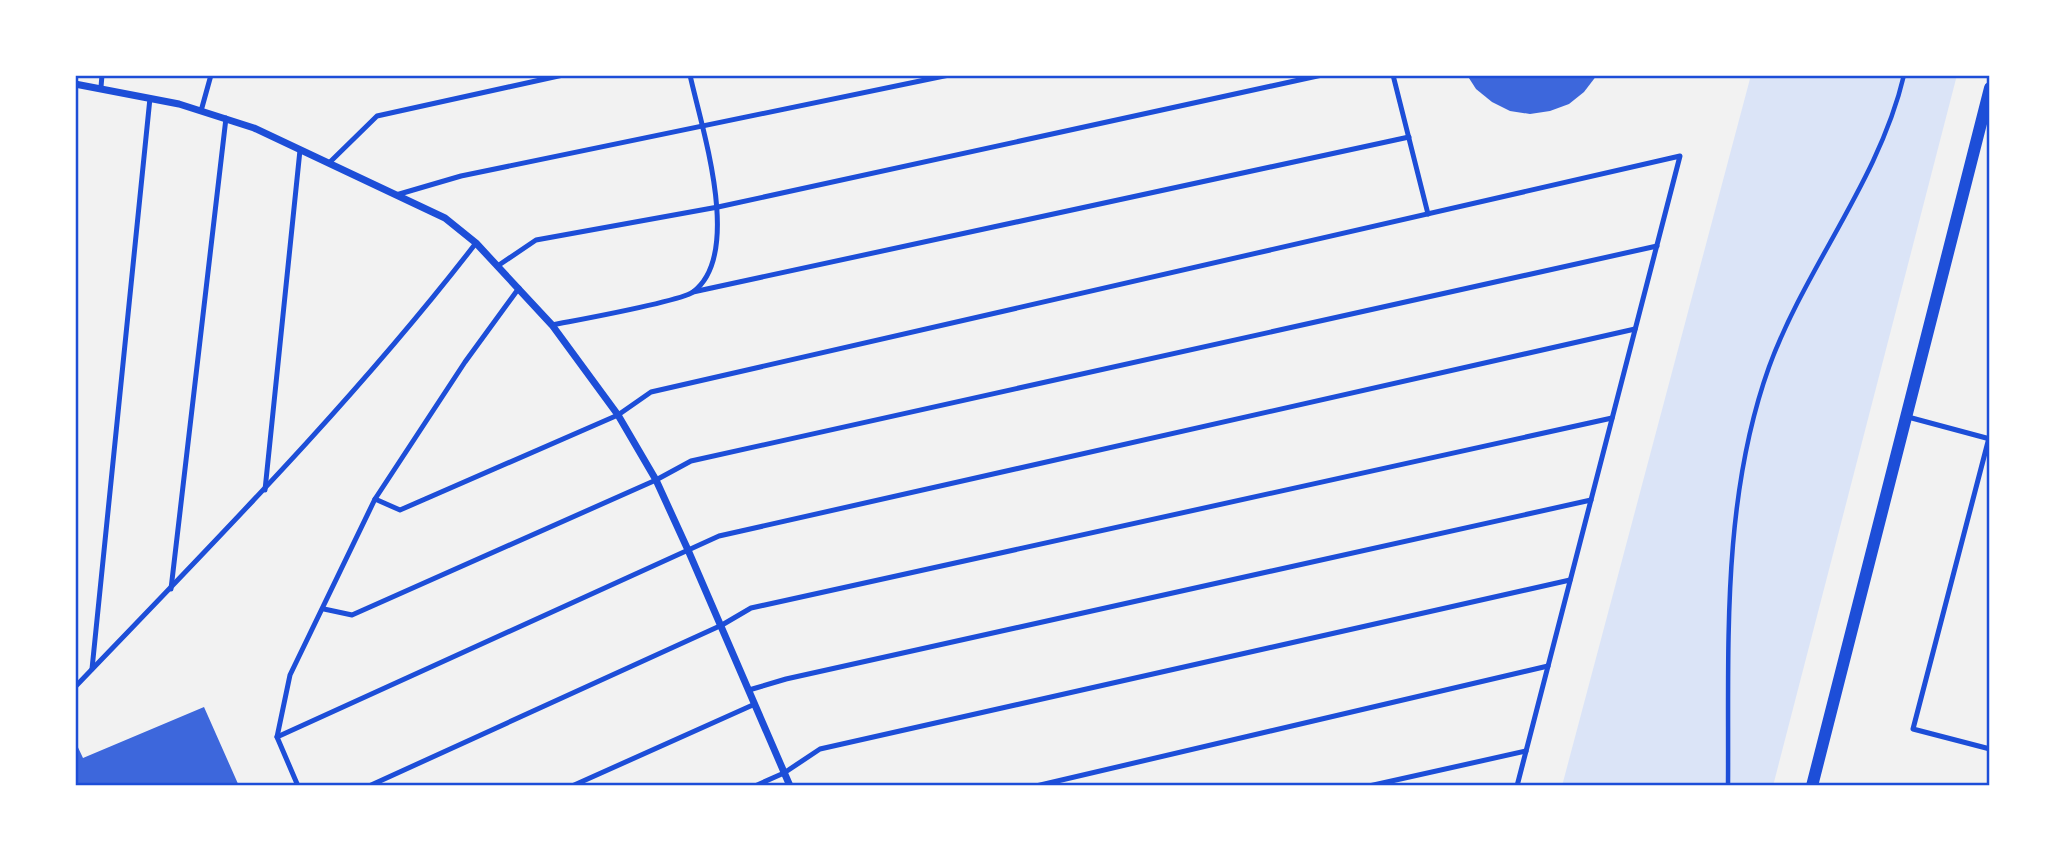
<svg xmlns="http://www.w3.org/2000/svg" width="2065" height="861" font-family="Literata,serif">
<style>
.green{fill:#dbe4f7}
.building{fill:#3d67dc}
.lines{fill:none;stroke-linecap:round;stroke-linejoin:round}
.path{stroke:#1d4ed8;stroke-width:4.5}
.service{stroke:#1d4ed8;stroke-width:5}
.minor{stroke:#1d4ed8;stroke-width:7}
.tertiary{stroke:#1d4ed8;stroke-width:12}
.neatline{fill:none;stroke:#1d4ed8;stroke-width:2.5}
</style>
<rect width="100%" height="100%" fill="#f2f2f2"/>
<path class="green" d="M1751 75H1957L1773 786H1562Z"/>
<g class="building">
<path d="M1467 75H1597L1584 92 1569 104 1550 111 1530 114 1510 111 1492 102 1476 89Z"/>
<path d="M204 707 239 786H75V741L83 758Z"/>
</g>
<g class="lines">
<path class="path" d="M1728 786C1729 646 1721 501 1769 367 1806 266 1879 181 1904 75"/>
<g class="service">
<path d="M1393 75 1428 214"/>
<path d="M101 87 102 75"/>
<path d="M201 111 211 75"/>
<path d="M329 163 377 116 563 75"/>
<path d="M396 195 461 176 949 75"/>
<path d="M499 265 536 240 718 207 1322 75"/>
<path d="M693 292 1409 137"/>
<path d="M552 325C577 320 679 302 693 292 744 254 701 126 690 75"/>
<path d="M1908 417 1990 439"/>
<path d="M1990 434 1913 729 1990 749"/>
<path d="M265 490 300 150"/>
<path d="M375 499 400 510 618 415 651 392 1680 156 1517 786"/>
<path d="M171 589 226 118"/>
<path d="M324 609 352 615 656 480 691 461 1657 246"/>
<path d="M92 669 150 98"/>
<path d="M75 687C213 543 354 401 476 243"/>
<path d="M749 690 786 679 1591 500"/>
<path d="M277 737 719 536 1635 329"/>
<path d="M298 786 277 737 290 675 375 499 465 362 519 288"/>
<path d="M369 786 722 625 751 608 1612 418"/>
<path d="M572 786 755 704"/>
<path d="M755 786 784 773 820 749 1570 580"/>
<path d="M1036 786 1548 666"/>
<path d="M1369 786 1526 751"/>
</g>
<path class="minor" d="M75 84 179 104 254 128 445 218 476 243 552 325 618 415 656 480 688 550 790 786"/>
<path class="tertiary" d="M1812 786 1990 88"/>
</g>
<rect width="2065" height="861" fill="none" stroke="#ffffff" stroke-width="154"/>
<rect x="77" y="77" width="1911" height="707" class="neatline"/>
</svg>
